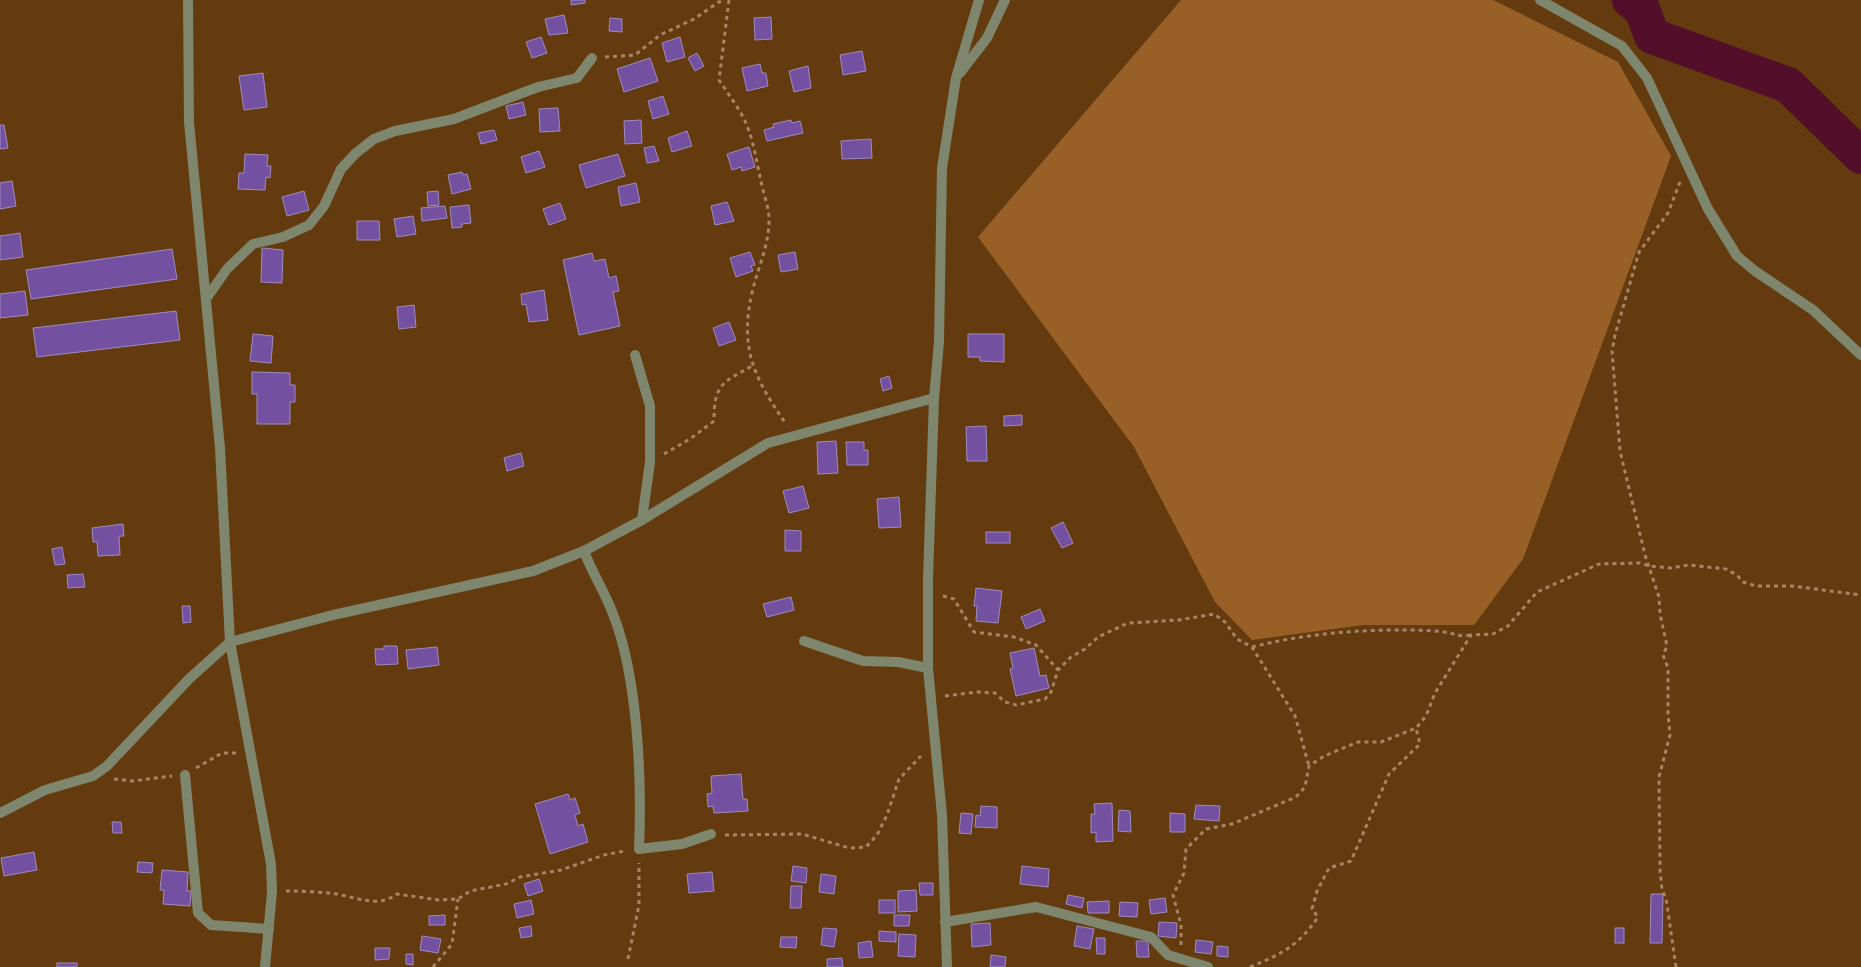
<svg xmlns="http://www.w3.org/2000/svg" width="1861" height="967" font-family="Poppins,sans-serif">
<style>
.forest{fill:#986027}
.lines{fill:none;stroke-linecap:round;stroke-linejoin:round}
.river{stroke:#530e29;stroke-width:36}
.building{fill:#7350a0;stroke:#a08bc0}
.path{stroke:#a78564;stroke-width:3;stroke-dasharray:4 4;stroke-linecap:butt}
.lane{stroke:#7e866e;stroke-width:10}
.street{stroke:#7e866e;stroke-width:10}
</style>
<rect width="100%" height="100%" fill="#643b0f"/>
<path class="forest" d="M1181 0H1493L1618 62 1671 156 1523 559 1474 625H1363L1252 640 1215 602 1134 447 978 237Z"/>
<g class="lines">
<path class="river" d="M1630 0 1642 9 1652 36 1788 85 1861 156"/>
</g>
<g class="building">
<path d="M571 0H585V3L571 5Z"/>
<path d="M564 15 568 33 549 35 545 19Z"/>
<path d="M771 17 772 39 755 40 754 18Z"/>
<path d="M610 18 622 19V32L609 31Z"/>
<path d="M541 37 547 53 532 58 526 42Z"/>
<path d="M680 37 685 57 667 62 662 43Z"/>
<path d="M862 51 866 71 843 75 840 55Z"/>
<path d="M697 53 704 66 695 71 688 58Z"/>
<path d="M650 58 658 81 624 92 617 69Z"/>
<path d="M760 64 762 73H766L768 86 747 91 742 68Z"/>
<path d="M808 66 811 88 794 92 789 71Z"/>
<path d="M263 73 267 107 244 110 239 76Z"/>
<path d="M663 96 669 114 653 119 648 101Z"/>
<path d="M523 102 526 115 509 119 506 106Z"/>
<path d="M558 108 560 131 540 132 539 109Z"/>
<path d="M641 120 642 143 625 144 624 121Z"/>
<path d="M791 120 792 123 800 121 803 133 767 141 764 130 774 127 773 124Z"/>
<path d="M0 125H4L8 148 0 149Z"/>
<path d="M494 130 497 140 481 144 478 133Z"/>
<path d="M687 131 692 146 672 152 668 138Z"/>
<path d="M871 139 872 158 842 159 841 141Z"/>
<path d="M654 146 659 161 647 163 644 148Z"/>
<path d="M749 147 755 167 742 171 741 167 732 170 727 154Z"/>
<path d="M539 151 545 167 526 173 521 157Z"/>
<path d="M245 154 268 155 267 166H271L270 178 266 177 265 190 238 189 239 173H244Z"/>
<path d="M618 154 625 176 586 188 579 165Z"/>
<path d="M462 172 463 175 467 174 471 189 452 194 448 175Z"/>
<path d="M12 181 16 206 0 209V183Z"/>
<path d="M636 183 640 202 621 206 618 187Z"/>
<path d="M304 191 309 210 287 216 282 197Z"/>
<path d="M438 191 439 205 428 206 427 192Z"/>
<path d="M727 202 734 221 715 225 711 206Z"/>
<path d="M560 203 566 219 549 225 543 209Z"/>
<path d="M469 205 471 223 462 224V227L452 228 450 207Z"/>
<path d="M445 206 447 218 422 221 421 208Z"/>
<path d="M413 216 416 234 397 237 394 219Z"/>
<path d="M357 221H379L380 240H357Z"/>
<path d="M20 233 23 257 0 260V236Z"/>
<path d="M262 248 283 250 282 283 261 282Z"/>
<path d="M172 249 177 279 31 299 26 270Z"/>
<path d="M750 252 755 265 751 266 753 271 736 277 730 258Z"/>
<path d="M795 252 798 269 781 272 778 255Z"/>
<path d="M592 253 594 261 605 259 609 278 616 276 619 291 613 292 620 326 579 335 563 260Z"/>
<path d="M544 290 548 320 529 322 526 304 522 305 521 294Z"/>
<path d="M25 291 28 315 0 318V294Z"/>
<path d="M414 305 416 327 399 329 397 307Z"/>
<path d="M176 311 180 340 37 357 33 328Z"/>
<path d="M729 322 736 340 719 346 713 328Z"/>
<path d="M253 334 273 336 271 363 250 361Z"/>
<path d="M968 334H1004V362L980 361V357H968Z"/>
<path d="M252 372 290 373V385H295V402H290V424H257V394H252Z"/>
<path d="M889 376 892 388 883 391 880 379Z"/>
<path d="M1022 415V425L1004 426V416Z"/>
<path d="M986 426 987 461H967L966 427Z"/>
<path d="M836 441 838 473 818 474 817 442Z"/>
<path d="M846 442H864V450H868V465H847Z"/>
<path d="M521 453 524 466 507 471 504 458Z"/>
<path d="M803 486 809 508 789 513 783 491Z"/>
<path d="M899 497 901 527 879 528 877 499Z"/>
<path d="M1063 522 1073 543 1062 548 1051 528Z"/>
<path d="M123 524 124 536H119L120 555 98 556 97 542H93L92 528Z"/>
<path d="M785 530 801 531V551H785Z"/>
<rect x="986" y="532" width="24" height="11"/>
<path d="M62 547 65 564 55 565 52 549Z"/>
<path d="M83 574 85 587 68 588 67 575Z"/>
<path d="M976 588 1002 591 998 623 976 621 977 606H974Z"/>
<path d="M791 597 794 610 767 617 763 604Z"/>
<path d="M182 606H190L191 622 183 623Z"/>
<path d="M1040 609 1045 621 1026 629 1021 617Z"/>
<path d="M384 646H397L398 664 376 665 375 649H384Z"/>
<path d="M437 647 439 665 408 669 406 650Z"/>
<path d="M1034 648 1040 676 1046 675 1049 688 1016 696 1010 669 1013 668 1010 653Z"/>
<path d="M741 774 743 799H747L748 811 714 813 713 806 708 807 707 794 712 793 711 776Z"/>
<path d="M568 794 570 800 575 798 580 813 575 815 578 826 583 824 588 842 550 854 535 804Z"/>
<path d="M1112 803 1113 841 1096 842V832L1091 833V814H1095L1094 804Z"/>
<path d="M1196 805 1220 806 1219 821 1194 819Z"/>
<path d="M981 806 997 807V828L975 827 976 815 980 816Z"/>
<path d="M1119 810 1130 811 1131 832 1118 831Z"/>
<path d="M961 813 973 814 971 834 959 833Z"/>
<path d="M1170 813 1185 814V832H1170Z"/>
<path d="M112 822H121L122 833H113Z"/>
<path d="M34 852 37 870 4 876 1 858Z"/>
<path d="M138 862 153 863 152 873 137 872Z"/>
<path d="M793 866 807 868 806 883 791 881Z"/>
<path d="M1022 866 1049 869 1048 887 1020 884Z"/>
<path d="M162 870 188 872 187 891H191L190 906 163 904 164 890H160Z"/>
<path d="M712 872 714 891 689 893 687 874Z"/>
<path d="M821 874 836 876 834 894 819 892Z"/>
<path d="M539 879 543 891 528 896 524 884Z"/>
<path d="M919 883H933V895H920Z"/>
<path d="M791 886H802L801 908H790Z"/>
<path d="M916 890 917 911 898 912V891Z"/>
<path d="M1651 894H1663L1662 943H1650Z"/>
<path d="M1068 895 1084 898 1082 908 1066 904Z"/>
<path d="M1165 898 1167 912 1151 914 1149 900Z"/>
<path d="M531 900 534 914 517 918 514 904Z"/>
<rect x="879" y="900" width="16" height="13"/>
<path d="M1109 901V913H1088L1087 902Z"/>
<path d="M1120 902 1138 903 1137 917 1119 916Z"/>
<path d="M445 915V925H429V916Z"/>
<path d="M894 915H910L909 926H894Z"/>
<path d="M1159 922 1177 923 1176 938 1158 936Z"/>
<path d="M990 923 991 945 972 947 971 924Z"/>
<path d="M531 926 532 936 521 938 519 928Z"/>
<path d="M1077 926 1094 929 1090 949 1074 946Z"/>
<path d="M823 928 837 929 834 947 821 945Z"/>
<rect x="1615" y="928" width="9" height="15"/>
<path d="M879 931 896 932V942L879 941Z"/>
<path d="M899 934 916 935 915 957 898 956Z"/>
<path d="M422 936 441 939 438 953 420 950Z"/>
<path d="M781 937H797L796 948 780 947Z"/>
<path d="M1096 938H1105V954H1097Z"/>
<path d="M1196 940 1213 942 1211 954 1195 952Z"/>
<path d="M871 941 873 957 859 958 858 943Z"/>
<path d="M1136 941H1148L1149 957H1137Z"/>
<path d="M1217 946 1228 947V957L1217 956Z"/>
<path d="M375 948H390L389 959 375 960Z"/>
<path d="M406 954H413V965L406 964Z"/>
<path d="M991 955 1006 957 1005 967H990Z"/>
<path d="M842 958 843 967H827V959Z"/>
<rect x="57" y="963" width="20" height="4"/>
</g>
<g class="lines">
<g class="path">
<path d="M729 0 719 80C727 92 735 103 742 115 753 135 756 160 761 181 763 193 769 207 769 219 769 247 758 266 752 293 739 349 755 379 786 424"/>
<path d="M605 57 635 55 660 35 694 19 722 0"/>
<path d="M664 454 690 439 714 421C714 384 722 383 752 366"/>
<path d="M943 596 954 599 974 632 1014 637 1036 645 1058 670"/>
<path d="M1252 647C1299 635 1350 630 1398 630 1413 630 1430 630 1444 632 1457 634 1457 637 1471 635"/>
<path d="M945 696 977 692 995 693 1005 702 1016 705 1045 699 1051 692 1058 670 1071 657 1085 649 1098 637 1128 623 1179 620 1214 614 1225 622 1237 639 1252 647 1295 716 1309 766"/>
<path d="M196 768 222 753H236"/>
<path d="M114 779 133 781 172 776"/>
<path d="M725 835 802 834 849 848 866 847 877 835 887 815 899 779 921 756"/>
<path d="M286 891C302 891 321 892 337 894 358 898 379 908 397 894L439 900 458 899 470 891 506 884 520 877 561 870 604 855 625 851"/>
<path d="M1181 945V925L1173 895 1184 873 1186 849 1206 829 1232 824 1296 797 1305 787 1309 766 1324 756 1358 742H1381L1416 728 1426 716 1435 693 1471 635 1493 634 1508 626 1537 592 1599 564 1640 563 1649 566 1671 568 1689 565 1726 569 1737 575 1743 582 1756 586H1792L1861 595"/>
<path d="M628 959 639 905V863"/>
<path d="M433 967 452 944 458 899"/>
<path d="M1250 967C1282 954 1298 946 1318 917L1312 909 1317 891 1329 868 1351 861 1389 774 1420 744 1416 728"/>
<path d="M1676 967 1666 898 1662 890 1660 869 1659 777 1670 735 1668 714V668L1663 655 1667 646 1660 614 1659 597 1645 555 1620 451 1612 351 1615 335 1639 252 1668 213 1680 182"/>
</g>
<g class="lane">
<path d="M635 355 650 406V462L642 520"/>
<path d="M804 641 863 661 898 662 928 668"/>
</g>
<g class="street">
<path d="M188 0 189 122 220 448 230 642 271 864 272 892 265 967"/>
<path d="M1540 0 1622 46 1647 78 1708 209 1737 256 1755 271 1813 310 1861 355"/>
<path d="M960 73 987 38 1005 0"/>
<path d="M206 299 227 269 253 244 283 237 309 225 324 206 341 169 356 153 374 139 395 131 454 119 538 87 577 78 592 58"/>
<path d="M584 551C592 573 605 592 613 614 638 677 642 781 639 849L682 844 711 834"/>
<path d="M185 775 198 913 211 925 269 929"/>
<path d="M0 813 45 790 93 776 107 766 189 679 230 642 333 615 533 571 584 551 642 520 768 443 934 398"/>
<path d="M945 922 1036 907 1151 937 1168 955 1208 967"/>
<path d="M947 967 942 815 928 668V579L934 398 939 342 942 168 956 78 979 0"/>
</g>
</g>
</svg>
